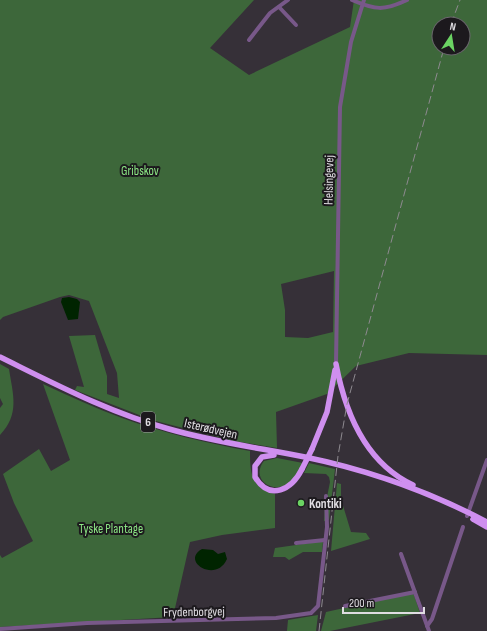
<svg xmlns="http://www.w3.org/2000/svg" width="487" height="631" font-family="'Sofia Sans Condensed',sans-serif">
<style>
.green{fill:#3d673a;fill-rule:evenodd}
.water{fill:#002400}
.lines{fill:none;stroke-linecap:round;stroke-linejoin:round}
.minor{stroke:#785889;stroke-width:4}
.highway{stroke:#cf8fef;stroke-width:5.5}
.rail{stroke:#8e8a90;stroke-width:1;stroke-dasharray:8 4;stroke-linecap:butt}
.highway-bridge{stroke:#cf8fef;stroke-width:5.5}
.poi-dot{fill:#6bd363;stroke:#1c191d;stroke-width:1.5}
.labels{text-anchor:middle;stroke-width:4;stroke-linejoin:round;paint-order:stroke}
.shield{fill:#1c191d;stroke:#a5a2a7;stroke-width:1}
.shield-label{font-size:12px;font-weight:bold;fill:#e0dde2}
.park-label{font-size:13px;fill:#8ce684;stroke:#1c191d}
.street-label{font-size:13px;fill:#e0dde2;stroke:#1c191d}
.poi-label{font-size:13px;font-weight:bold;fill:#e0dde2;stroke:#1c191d;text-anchor:start}
</style>
<rect width="100%" height="100%" fill="#363038"/>
<g class="green">
<path d="M0 0H254L210 48 249 75 350 27 354 0H487V355L409 353 356 366 327 394 276 412 277 448 234 441 152 420 75 390 77 386 84 387 69 336 95 335 107 376V394L119 398 117 373 89 301 69 295 60 297 3 317 0 320ZM439 24H463V48H439ZM334 271 333 332 308 338 285 337V310L281 284Z"/>
<path d="M0 364 9 369C13 395 20 414 0 435V408L3 404 0 398Z"/>
<path d="M43 384C69 396 95 408 122 418 164 433 206 443 250 451 250 474 251 487 275 494V528L222 535 190 542 173 617 0 627V555L2 558 33 541 14 503 3 474 39 449 51 471 70 460Z"/>
<path d="M277 458 303 463C299 472 295 480 286 485 269 493 251 477 264 461Z"/>
<path d="M309 463 335 469 329 520 324 521 325 507 330 482 329 477 326 474 304 473Z"/>
<path d="M337 483 341 484V499L351 532 366 533 370 539 331 551Z"/>
<path d="M317 542H323L322 552H303L289 560 285 557H273L275 548Z"/>
<path d="M412 593 414 595 420 613 330 631H321L326 612Z"/>
<path d="M318 615 316 631H287L288 620Z"/>
</g>
<g class="water">
<path d="M69 297 77 299 80 302 78 319 68 320 61 302 62 298Z"/>
<path d="M202 549 213 550 218 554 225 552 227 559C216 584 180 561 202 549Z"/>
</g>
<g class="lines">
<g class="minor">
<path d="M352 0C375 10 384 11 407 0"/>
<path d="M279 7 296 25"/>
<path d="M249 40 270 13 288 0"/>
<path d="M336 364 340 107 351 42 364 0"/>
<path d="M467 516 487 460"/>
<path d="M296 543 325 540"/>
<path d="M401 554 429 631"/>
<path d="M345 606 415 592"/>
<path d="M427 626 432 619 463 527"/>
<path d="M0 629 87 623 276 618 311 613 318 606 327 527 326 496"/>
</g>
<g class="highway">
<path d="M0 357C55 384 110 413 169 429 214 442 260 448 305 457 368 470 430 492 487 522"/>
<path d="M336 364C345 412 366 463 413 485"/>
<path d="M312 449 327 412 335 370"/>
<path d="M274 455 262 457 255 466V477C270 502 292 489 302 469"/>
<path d="M473 519 487 527"/>
</g>
<g class="rail">
<path d="M451 24 460 0"/>
<path d="M319 631 338 456 347 404 444 48"/>
</g>
<path class="highway-bridge" d="M302 469 312 449"/>
</g>
<circle class="poi-dot" cx="301" cy="503" r="4"/>
<g class="labels">
<rect class="shield" x="141" y="412" width="14" height="20" rx="3"/>
<g class="shield-label">
<text x="148" y="426">6</text>
</g>
<g class="park-label">
<text x="140" y="175">Gribskov</text>
<text x="111" y="533">Tyske Plantage</text>
</g>
<g class="street-label">
<text transform="translate(328 180) rotate(-89)" y="5">Helsingevej</text>
<text transform="translate(211 428) rotate(13)" y="5">Isterødvejen</text>
<text transform="translate(194 611) rotate(-1)" y="5">Frydenborgvej</text>
</g>
<g class="poi-label">
<text x="309" y="508">Kontiki</text>
</g>
</g>
<g transform="translate(451 36) rotate(12)"><circle r="19" fill="#1c191d" stroke="#6a676c"/>
<path d="M0-3L7 15L0 10L-7 15Z" fill="#6bd363"/>
<text y="-6" font-size="11" font-weight="bold" text-anchor="middle" fill="#e0dde2">N</text>
</g>
<path d="M343 607v6h81v-6" fill="none" stroke="#e0dde2" stroke-width="2"/>
<text x="349" y="607" font-size="12" fill="#e0dde2" stroke="#1c191d" stroke-width="3" paint-order="stroke">200 m</text>
</svg>
